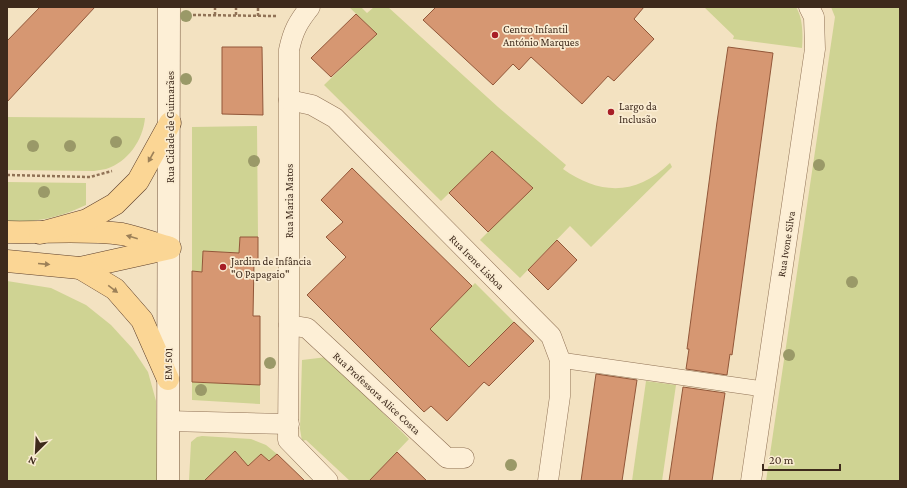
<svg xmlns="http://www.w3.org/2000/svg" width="907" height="488" font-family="'Crimson Pro',serif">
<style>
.green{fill:#cfd393}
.building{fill:#d69772;stroke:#925739}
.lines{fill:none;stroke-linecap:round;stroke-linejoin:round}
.pedestrian-casing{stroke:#907256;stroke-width:16}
.minor-casing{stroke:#907256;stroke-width:21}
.secondary-casing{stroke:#725239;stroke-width:23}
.primary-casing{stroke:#5d3f2b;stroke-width:23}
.path{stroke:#907256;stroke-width:2.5;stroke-dasharray:3 2;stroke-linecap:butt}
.pedestrian{stroke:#fdefd6;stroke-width:15}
.minor{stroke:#fdefd6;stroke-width:20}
.secondary{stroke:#fdefd6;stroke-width:22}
.primary{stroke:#fbd695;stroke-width:22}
.tree{fill:#9a9968}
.oneway{fill:#9c8058}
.poi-dot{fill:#a71e26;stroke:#faecd2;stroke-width:1.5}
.labels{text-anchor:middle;stroke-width:3.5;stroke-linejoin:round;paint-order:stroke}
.poi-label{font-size:11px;fill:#3e2a1c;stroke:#faecd2;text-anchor:start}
.street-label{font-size:11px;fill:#3e2a1c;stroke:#faecd2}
</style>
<rect width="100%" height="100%" fill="#f3e2c1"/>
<g class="green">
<path d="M349 7H361L367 13 374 7H388L498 107 566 165 563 169C600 195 636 196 670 163L672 167 591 247 570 226 520 278 480 240 532 188 492 151 441 201 324 85 377 34Z"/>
<path d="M704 7H796C803 18 803 35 802 48L733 39 734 36Z"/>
<path d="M831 7H900V481H766L835 17Z"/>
<path d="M7 117 145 118C143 140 128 162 106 169 102 170 98 170 94 171L7 170Z"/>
<path d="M257 126 258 237H240L239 253 203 251 202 272 192 271V127Z"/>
<path d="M7 182 86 183V205C58 218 38 222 7 222Z"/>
<path d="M7 281 51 288 86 305 111 325 132 348 148 372 156 401 157 481H7Z"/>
<path d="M475 283 514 322 469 367 430 329 385 374 366 354 430 329Z"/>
<path d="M327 357 409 439 369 481H350L306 440 302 441 300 429 302 360Z"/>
<path d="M646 381 676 385 662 481H632Z"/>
<path d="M192 382 260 385V404L192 400Z"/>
<path d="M202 436 251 439 266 445 277 454 269 461 261 454 248 466 235 451 221 481H189L191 442 197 437Z"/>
</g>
<g class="building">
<path d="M40 7H95L7 102V41Z"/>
<path d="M436 7H644L634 19 654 39 614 81 608 76 582 104 531 57 519 70 513 64 493 85 423 20Z"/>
<path d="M356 14 377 34 331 77 311 58Z"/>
<path d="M222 47H262L263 115 222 114Z"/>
<path d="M728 47 773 53 732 355 730 354 727 375 686 369 689 349H687L717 122Z"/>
<path d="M492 151 533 188 488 232 449 193Z"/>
<path d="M352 168 472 286 430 329 469 367 514 322 534 341 489 386 484 382 447 421 431 406 424 412 307 295 346 257 326 237 343 222 321 200Z"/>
<path d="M240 237H258V263H254L253 316H260V385L192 382V271L202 272 203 251 239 253Z"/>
<path d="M557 240 577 260 548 290 528 270Z"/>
<path d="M596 374 637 380 622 481H581Z"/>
<path d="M683 387 725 393 712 481H669Z"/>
<path d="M235 451 248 466 261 454 269 461 277 454 305 481H204Z"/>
<path d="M397 452 427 481H369Z"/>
</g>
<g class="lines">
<g class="pedestrian-casing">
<path id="pedestrian" d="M560 360 763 389"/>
</g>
<g class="minor-casing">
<g id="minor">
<path d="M310 7C298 22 293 31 289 50V307L288 440 328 481"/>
<path d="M289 100 312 105 335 118 551 336 560 360V396L548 481"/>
<path d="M289 325 307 328 447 458H464"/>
<path d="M168 421 289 424"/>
<path d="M751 481 815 49 814 17 809 7"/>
</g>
</g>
<g class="secondary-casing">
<path id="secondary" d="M168 481 169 7"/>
</g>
<g class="primary-casing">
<g id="primary">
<path d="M7 232C45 233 84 229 122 234 137 237 152 243 167 247"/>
<path d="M40 233 87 220 115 204 138 181 170 123"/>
<path d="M7 261 80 268 170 248"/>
<path d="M80 268 115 289 142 320 168 379"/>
</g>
</g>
<g class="path">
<path d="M215 7V15"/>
<path d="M193 15 276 16"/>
<path d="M236 15V7"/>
<path d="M258 16V7"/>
<path d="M7 175 90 177 112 171"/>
</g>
<use href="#pedestrian" class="pedestrian"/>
<use href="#minor" class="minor"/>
<use href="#secondary" class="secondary"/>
<use href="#primary" class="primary"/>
</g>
<g class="tree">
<circle cx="186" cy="16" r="6"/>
<circle cx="186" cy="79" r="6"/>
<circle cx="116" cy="142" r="6"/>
<circle cx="33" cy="146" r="6"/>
<circle cx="70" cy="146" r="6"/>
<circle cx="254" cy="161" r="6"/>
<circle cx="819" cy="165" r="6"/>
<circle cx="44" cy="192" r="6"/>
<circle cx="852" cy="282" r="6"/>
<circle cx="789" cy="355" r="6"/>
<circle cx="270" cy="363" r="6"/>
<circle cx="201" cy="390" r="6"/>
<circle cx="511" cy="465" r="6"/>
</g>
<defs><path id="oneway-solid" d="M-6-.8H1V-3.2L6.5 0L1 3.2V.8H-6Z"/></defs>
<g class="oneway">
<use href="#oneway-solid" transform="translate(151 157) rotate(119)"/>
<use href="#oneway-solid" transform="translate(132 237) rotate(-164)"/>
<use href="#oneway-solid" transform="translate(44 264) rotate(5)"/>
<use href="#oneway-solid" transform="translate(113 289) rotate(37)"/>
</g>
<g class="poi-dot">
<circle cx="495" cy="35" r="4"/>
<circle cx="611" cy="112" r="4"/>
<circle cx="223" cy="267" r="4"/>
</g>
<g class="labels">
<g class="poi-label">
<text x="503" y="33">Centro Infantil<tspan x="503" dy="13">António Marques</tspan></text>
<text x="619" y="110">Largo da<tspan x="619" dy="13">Inclusão</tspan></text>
<text x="231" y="265">Jardim de Infância<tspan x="231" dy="13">"O Papagaio"</tspan></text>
</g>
<g class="street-label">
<text transform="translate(170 127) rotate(-90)" y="4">Rua Cidade de Guimarães</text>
<text transform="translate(289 201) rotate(-90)" y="4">Rua Maria Matos</text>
<text transform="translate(786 244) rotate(-81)" y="4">Rua Ivone Silva</text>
<text transform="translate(477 262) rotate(45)" y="4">Rua Irene Lisboa</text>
<text transform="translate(168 364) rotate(-89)" y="4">EM 501</text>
<text transform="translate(377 393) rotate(43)" y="4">Rua Professora Alice Costa</text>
</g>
</g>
<rect width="907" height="488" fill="none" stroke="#3e2a1c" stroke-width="16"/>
<g transform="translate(36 452) rotate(204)" stroke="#faecd2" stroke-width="3" paint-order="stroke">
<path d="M0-3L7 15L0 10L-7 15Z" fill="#3e2a1c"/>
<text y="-6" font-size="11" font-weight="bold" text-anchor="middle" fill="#3e2a1c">N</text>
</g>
<path d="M763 464v6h77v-6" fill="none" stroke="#3e2a1c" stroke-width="2"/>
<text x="769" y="464" font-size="12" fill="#3e2a1c" stroke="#faecd2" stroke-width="3" paint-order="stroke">20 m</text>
</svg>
